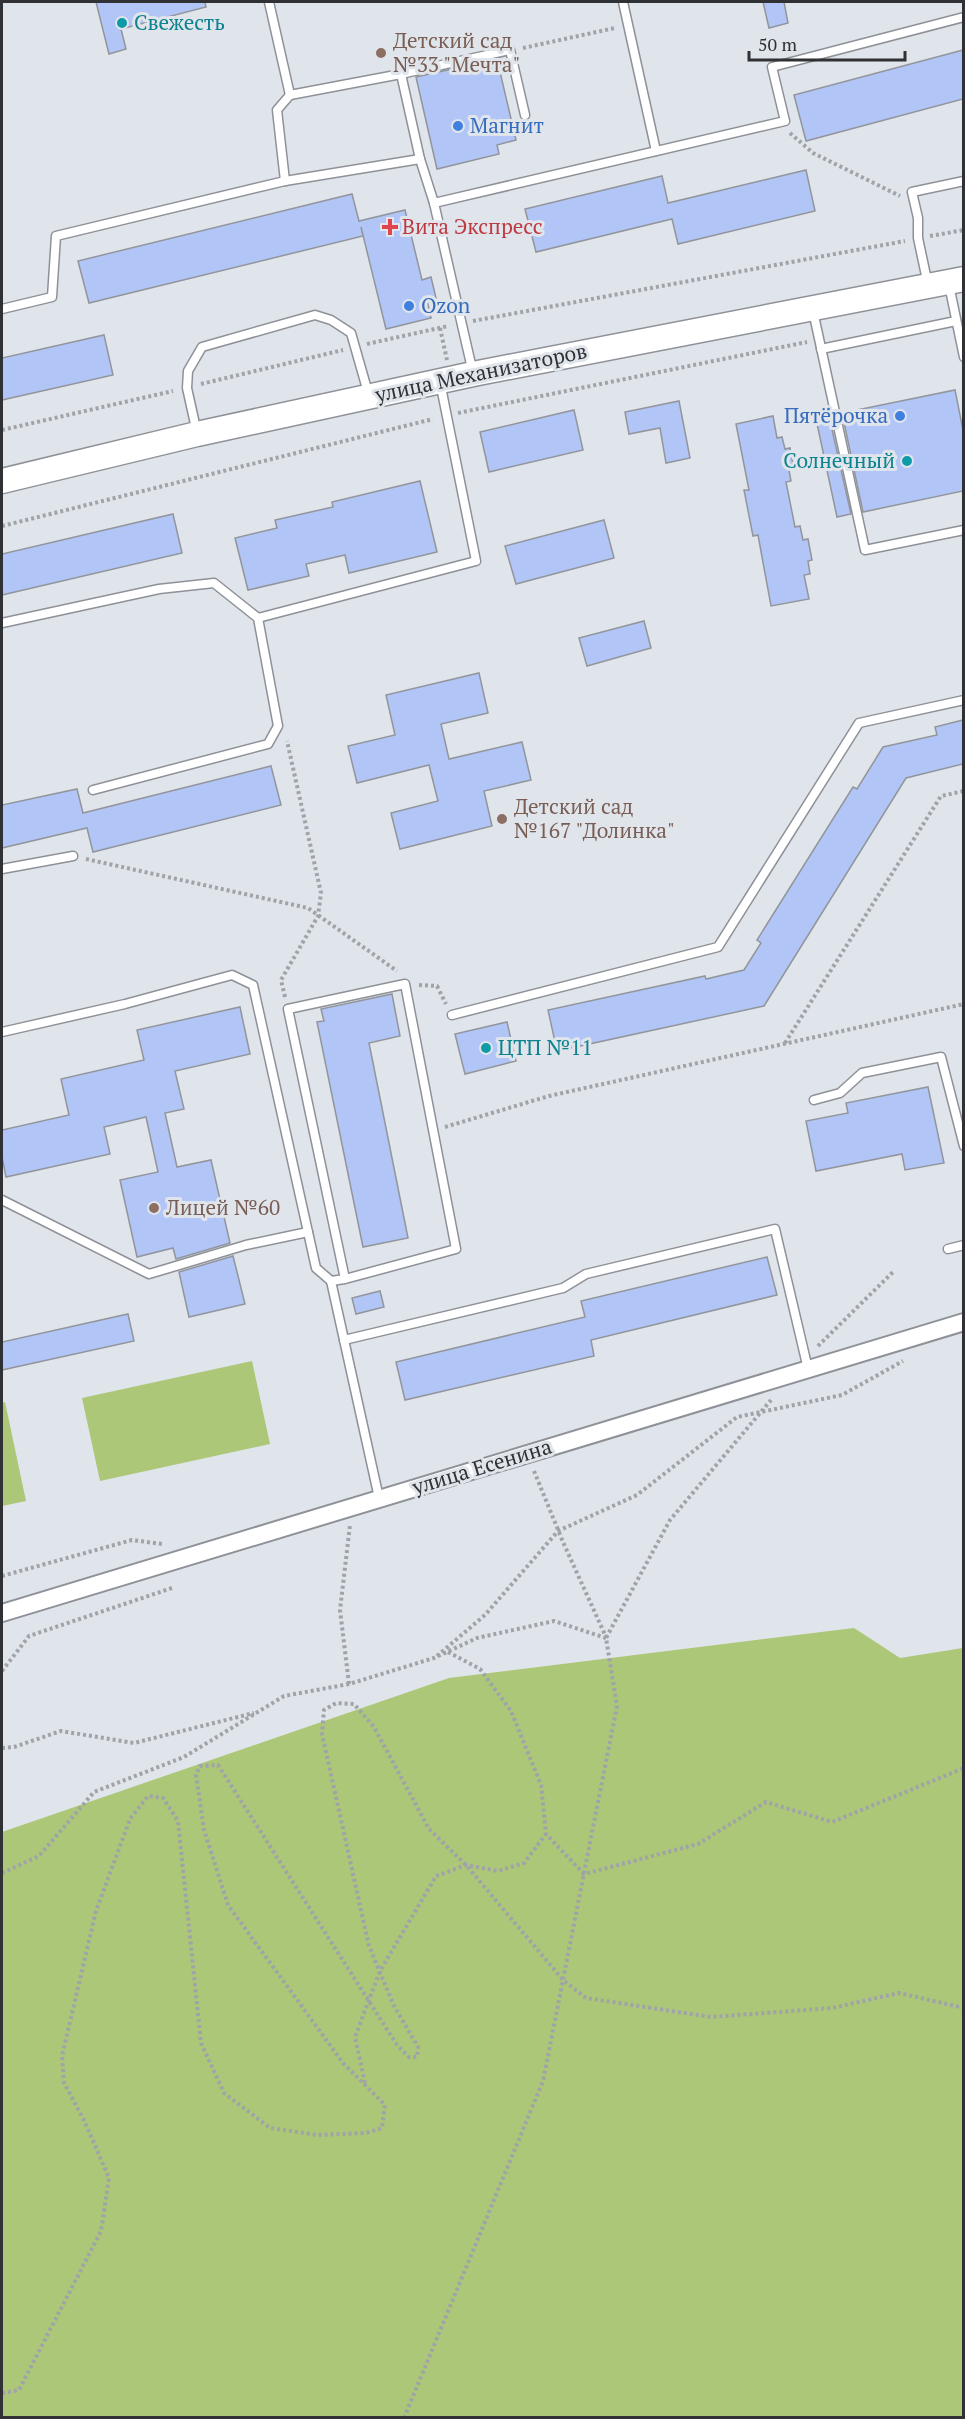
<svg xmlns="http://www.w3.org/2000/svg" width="965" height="2419" font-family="'PT Serif',serif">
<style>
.green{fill:#abc777}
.building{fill:#b1c6f7;stroke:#92959b;stroke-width:1.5}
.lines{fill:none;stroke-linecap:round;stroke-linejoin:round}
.service-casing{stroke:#8e9198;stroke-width:11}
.minor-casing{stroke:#8e9198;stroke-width:20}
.secondary-casing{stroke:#8e9198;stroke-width:27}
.path{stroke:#a0a3a8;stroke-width:4;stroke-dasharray:3 3;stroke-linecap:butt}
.service{stroke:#fff;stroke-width:8}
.minor{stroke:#fff;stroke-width:16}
.secondary{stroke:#fff;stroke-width:24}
.culture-dot{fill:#0f9aa8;stroke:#e0e4eb;stroke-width:2}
.education-dot{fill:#8d6e63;stroke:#e0e4eb;stroke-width:2}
.shop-dot{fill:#3f7fe0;stroke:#e0e4eb;stroke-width:2}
.health-dot{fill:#e0444e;stroke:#e0e4eb;stroke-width:2}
.labels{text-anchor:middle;stroke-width:6;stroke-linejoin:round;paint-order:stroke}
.culture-label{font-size:21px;fill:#0d838f;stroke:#e0e4eb;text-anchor:start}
.education-label{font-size:21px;fill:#785e54;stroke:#e0e4eb;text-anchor:start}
.shop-label{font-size:21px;fill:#366cbe;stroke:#e0e4eb;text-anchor:start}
.health-label{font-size:21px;fill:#be3a42;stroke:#e0e4eb;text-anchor:start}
.street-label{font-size:21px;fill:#303134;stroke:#e0e4eb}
</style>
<rect width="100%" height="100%" fill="#e0e4eb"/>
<g class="green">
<path d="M252 1361 270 1444 100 1481 82 1398Z"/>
<path d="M5 1402 26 1501 2 1506V1403Z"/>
<path d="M854 1628 900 1658 963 1648V2417H2V1832L449 1678Z"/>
</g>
<g class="building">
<path d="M96 2H205L206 7 121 29 126 49 109 54Z"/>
<path d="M763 2H784L788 23 769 28Z"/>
<path d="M963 50V99L806 141 794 95Z"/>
<path d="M497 59 516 140 497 145 499 154 437 169 416 77Z"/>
<path d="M806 170 815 211 678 244 672 219 536 252 525 209 662 176 668 203Z"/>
<path d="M352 194 359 221 405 210 422 280 431 277 436 298 427 300 431 318 386 329 361 227 363 236 89 303 78 261Z"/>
<path d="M104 335 113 375 2 400V358Z"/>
<path d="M955 390 963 430V491L863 512 842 413Z"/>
<path d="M679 401 690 458 666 463 660 428 629 434 625 412Z"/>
<path d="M574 410 583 450 489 472 480 432Z"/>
<path d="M773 416 777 438 782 437 785 449 790 448 793 464 788 465 791 481 786 482 795 527 800 526 803 540 808 539 812 560 808 561 810 574 804 575 809 599 771 606 758 535 753 536 744 490H749L736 424Z"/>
<path d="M829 416 851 514 837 517 816 419Z"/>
<path d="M420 481 437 552 349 573 345 555 306 564 309 576 248 590 235 538 277 528 275 520 333 507 332 502Z"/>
<path d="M173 514 182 553 2 595V554Z"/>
<path d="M604 520 614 558 516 584 505 546Z"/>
<path d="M644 621 651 648 587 666 579 638Z"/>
<path d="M479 673 488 713 441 724 449 759 522 742 531 780 484 791 492 826 400 849 391 813 438 801 429 765 357 783 348 746 395 735 386 695Z"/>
<path d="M963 720V764L906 778 764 1006 557 1051 548 1010 705 976 706 979 744 970 761 943 757 940 853 787 857 789 883 747 937 735 935 727Z"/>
<path d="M271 766 281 805 93 852 87 828 2 848V805L77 789 83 813Z"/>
<path d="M392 994 400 1036 369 1043 408 1238 363 1247 317 1022 324 1021 321 1009Z"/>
<path d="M240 1007 250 1054 175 1071 184 1109 165 1113 177 1167 211 1160 230 1243 176 1259 173 1248 137 1257 120 1180 158 1172 146 1117 104 1127 110 1154 6 1177 2 1157V1130L69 1115 61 1079 144 1060 137 1030Z"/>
<path d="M507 1022 516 1061 465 1074 455 1034Z"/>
<path d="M928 1087 944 1163 905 1170 902 1154 816 1171 806 1121 848 1113 846 1103Z"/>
<path d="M233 1256 245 1304 189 1317 179 1272Z"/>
<path d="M767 1257 777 1295 591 1340 594 1356 405 1400 396 1362 585 1317 581 1301Z"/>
<path d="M380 1291 384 1307 356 1314 352 1298Z"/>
<path d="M128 1314 134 1341 2 1370V1342Z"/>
</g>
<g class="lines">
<g class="service-casing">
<g id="service">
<path d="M269 2 290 95 401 74 420 159 434 203"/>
<path d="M623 2 656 151"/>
<path d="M401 74 510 50 525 115"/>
<path d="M285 181 277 110 290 95"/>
<path d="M928 285 918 238V218L912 192 964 181"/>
<path d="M949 285 964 357"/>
<path d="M2 309 52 297 56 236 285 181 420 159"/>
<path d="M813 311 865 550 964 530"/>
<path d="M821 349 956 321"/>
<path d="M473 373 434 203 785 121 772 67 964 17"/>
<path d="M197 433 187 388 188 371 202 347 315 315 331 320 351 333 369 396"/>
<path d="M258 618 476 561 440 382"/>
<path d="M2 623 159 589 214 583 258 618 278 726 268 744 93 790"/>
<path d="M2 869 73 856"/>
<path d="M452 1015 718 947 859 723 964 700"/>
<path d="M2 1032 125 1004 232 975 253 985 316 1268 331 1281"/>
<path d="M814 1100 840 1093 862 1073 941 1057 964 1146"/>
<path d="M2 1200 149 1274 246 1245 308 1232"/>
<path d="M948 1249 964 1245"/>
<path d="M345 1279 456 1249 405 984 288 1009 345 1279 331 1281 379 1498"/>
<path d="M344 1340 563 1288 586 1274 775 1229 808 1369"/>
</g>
</g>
<g class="minor-casing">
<path id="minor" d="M2 1613 964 1322"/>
</g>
<g class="secondary-casing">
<path id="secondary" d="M2 481 197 434 473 374 964 279"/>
</g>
<g class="path">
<path d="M523 48 615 28"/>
<path d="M790 133 813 153 900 196"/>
<path d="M930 236 964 230"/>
<path d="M473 321 905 241"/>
<path d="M440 328 447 360"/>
<path d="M367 344 448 326"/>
<path d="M201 384 343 350"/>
<path d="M458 413 807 342"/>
<path d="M2 430 173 391"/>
<path d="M2 526 433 419"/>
<path d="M86 859 308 908 397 971"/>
<path d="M419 985 437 986 446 1004"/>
<path d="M285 997 281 980 318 916 321 893 287 741"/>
<path d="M785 1043 941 796 964 791"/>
<path d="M445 1127 549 1096 964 1004"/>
<path d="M818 1346 894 1271"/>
<path d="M534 1471 563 1542 606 1637"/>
<path d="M2 1576 132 1540 162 1544"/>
<path d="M448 1652 480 1669 511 1711 541 1785 546 1834 584 1874 698 1844 766 1802 832 1822 964 1768"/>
<path d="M437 1656 485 1615 558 1531 637 1495 737 1417 842 1395 903 1361"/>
<path d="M2 1671 29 1636 172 1588"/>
<path d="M349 1684 340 1610 350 1525"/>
<path d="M2 1748 14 1747 61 1731 134 1743 254 1713"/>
<path d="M2 1873 39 1856 94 1792 184 1757 284 1696 349 1684 434 1658 477 1638 554 1621 606 1638"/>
<path d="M365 2083 355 2037 380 1971 436 1876 466 1865 498 1871 524 1863 546 1834"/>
<path d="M2 2393 19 2390 101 2231 109 2178 84 2120 64 2083 62 2056 96 1911 130 1819 148 1796 163 1798 178 1821 201 2043 224 2093 270 2128 318 2135 366 2133 382 2128 385 2105 343 2063 228 1905 204 1830 196 1775 200 1766 218 1765 397 2045 409 2057H417L418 2047 394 2006 369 1946 322 1734 324 1710 336 1703 354 1704 374 1727 429 1829 466 1865 563 1980 586 1998 711 2017 832 2008 899 1993 964 2008"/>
<path d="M404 2418 543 2081 617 1706 606 1638 670 1520 771 1400"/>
</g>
<use href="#service" class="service"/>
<use href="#minor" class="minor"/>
<use href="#secondary" class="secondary"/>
</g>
<g class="culture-dot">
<circle cx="122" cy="23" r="6"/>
<circle cx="907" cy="461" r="6"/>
<circle cx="486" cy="1048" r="6"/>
</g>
<g class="education-dot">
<circle cx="381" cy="53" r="6"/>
<circle cx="502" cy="819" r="6"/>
<circle cx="154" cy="1208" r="6"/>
</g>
<g class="shop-dot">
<circle cx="458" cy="126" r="6"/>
<circle cx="409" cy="306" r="6"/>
<circle cx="900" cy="416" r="6"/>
</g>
<path class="health-dot" d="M387 218h6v6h6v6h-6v6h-6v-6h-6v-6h6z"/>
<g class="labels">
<g class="culture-label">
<text x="134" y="30">Свежесть</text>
<text x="895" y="468" text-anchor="end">Солнечный</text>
<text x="498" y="1055">ЦТП №11</text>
</g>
<g class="education-label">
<text x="393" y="48">Детский сад<tspan x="393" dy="24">№33 "Мечта"</tspan></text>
<text x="514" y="814">Детский сад<tspan x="514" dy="24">№167 "Долинка"</tspan></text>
<text x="166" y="1215">Лицей №60</text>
</g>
<g class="shop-label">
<text x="470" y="133">Магнит</text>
<text x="421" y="313">Ozon</text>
<text x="888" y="423" text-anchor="end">Пятёрочка</text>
</g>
<g class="health-label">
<text x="402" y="234">Вита Экспресс</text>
</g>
<g class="street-label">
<text transform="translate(481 373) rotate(-12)" y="7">улица Механизаторов</text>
<text transform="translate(482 1467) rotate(-17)" y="7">улица Есенина</text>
</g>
</g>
<rect width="965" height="2419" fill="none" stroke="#303134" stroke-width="6"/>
<path d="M749 51v9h156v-9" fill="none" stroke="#303134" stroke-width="3"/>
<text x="758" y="51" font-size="18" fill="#303134" stroke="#e0e4eb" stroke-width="4.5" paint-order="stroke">50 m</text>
</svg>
